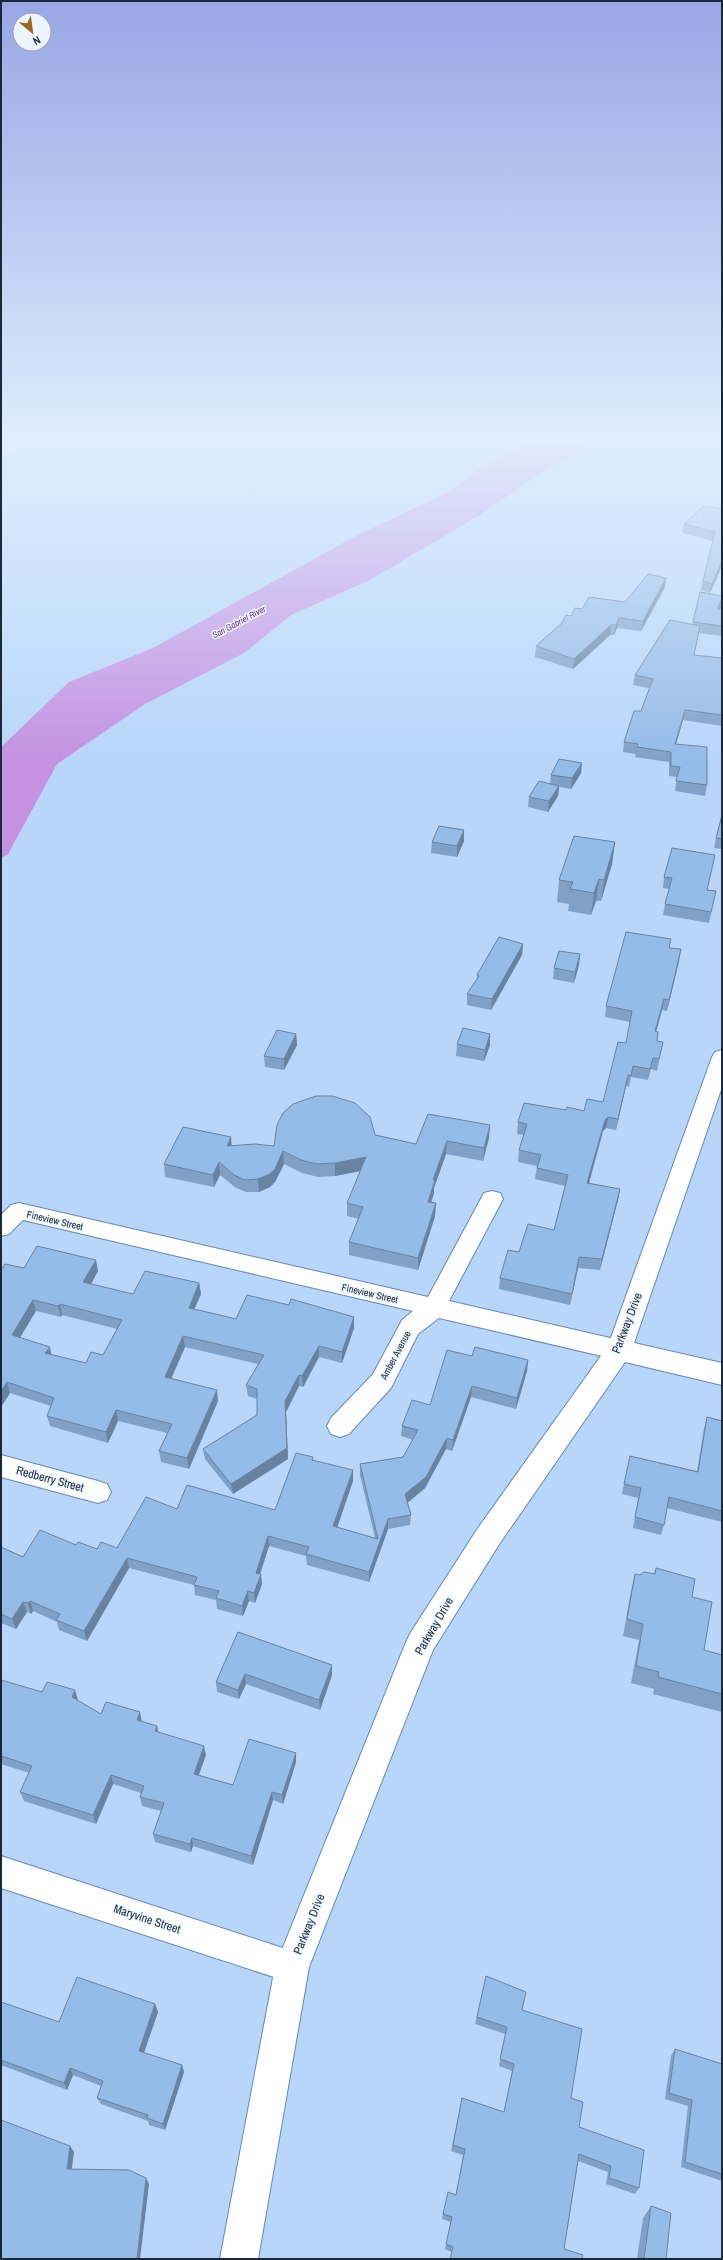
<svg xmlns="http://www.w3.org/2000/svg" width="723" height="2260" font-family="'Archivo Narrow',sans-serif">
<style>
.water{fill:#c492e1}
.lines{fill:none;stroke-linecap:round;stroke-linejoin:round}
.street-casing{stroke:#6589b3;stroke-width:2}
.secondary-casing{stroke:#6589b3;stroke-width:2}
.highway-casing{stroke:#6589b3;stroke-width:2}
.street{fill:#fff;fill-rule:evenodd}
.secondary{fill:#fff;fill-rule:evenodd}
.highway{fill:#fff;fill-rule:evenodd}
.wall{fill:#80a1c7;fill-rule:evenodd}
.shaded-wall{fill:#6883a2}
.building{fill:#95bbe7;stroke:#6883a2;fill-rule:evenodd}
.labels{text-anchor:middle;stroke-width:3;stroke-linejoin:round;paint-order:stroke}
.far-water-label{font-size:9px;font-style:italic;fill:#713390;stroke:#edf5fe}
.street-label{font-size:10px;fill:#1a293a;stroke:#edf5fe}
.near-street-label{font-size:12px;fill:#1a293a;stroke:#edf5fe}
</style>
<rect width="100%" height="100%" fill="#b7d6fa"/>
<path class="water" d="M528 443H595L538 475 478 516 370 580 291 615 244 653 145 704 57 764 8 854 1 858V747L69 682 153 648 354 537 450 491 478 470Z"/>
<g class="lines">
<g class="street-casing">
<g id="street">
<path d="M492 1191 500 1193 503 1199 449 1301 619 1340 628 1343 631 1350 628 1357 619 1360 439 1318 418 1334 391 1388 349 1434 340 1437 331 1434 327 1426 331 1418 373 1374 402 1320 413 1311 23 1220 9 1234 1 1236V1215L11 1205 19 1203 428 1297 484 1193Z"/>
<path d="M1 1455 98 1481 107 1484 111 1492 107 1500 98 1503 1 1477Z"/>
<path d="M1 1856 292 1951 304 1955 308 1967 304 1979 292 1983 1 1888Z"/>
</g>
</g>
<g class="secondary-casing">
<path id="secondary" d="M722 1050V1087L634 1343 722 1363V1385L625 1362 498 1546 433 1650 309 1967 258 2259H220L275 1967 406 1642 411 1632 478 1528 608 1346 712 1057 715 1052Z"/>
</g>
<g class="highway-casing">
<path id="highway" d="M10 443H24L1 459V449Z"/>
</g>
<use href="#street" class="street"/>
<use href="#secondary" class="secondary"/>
<use href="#highway" class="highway"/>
</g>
<g class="wall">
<path d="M722 509V566L710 593 701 590 703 581 713 541 682 533 684 524Z"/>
<path d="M665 587 641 631 617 628 614 635H610L573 669 535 657 536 646 571 616 582 609 625 602Z"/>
<path d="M700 592 722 596V605L720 609H722V636L698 633 694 655 722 658V726L683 720 676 744 707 785 705 796 675 791 677 777 669 776V762L635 757 636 754 623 752 624 742 641 711 649 688 633 685 635 675 692 625Z"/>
<path d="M581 773 571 789 559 787 558 796 548 812 528 807 529 797 550 784 551 775Z"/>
<path d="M722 815V849L714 848 716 838Z"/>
<path d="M464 841 457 857 431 853 432 842Z"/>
<path d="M615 842 612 864 601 901H596L591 915 568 911 569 904 557 902 559 880Z"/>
<path d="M712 866 707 890 716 891 709 923 663 915 665 904 669 889 663 888 664 877Z"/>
<path d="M523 944 522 955 491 1010 467 1005V994L477 979V975Z"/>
<path d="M670 948 679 961 667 1011 662 1010 656 1032 657 1041 663 1042 657 1071 651 1069 648 1080 631 1077 629 1087 626 1086 616 1130 606 1128 603 1131 589 1183 620 1189 618 1200 600 1270 578 1268 570 1305 499 1289 500 1278 519 1252 554 1230 565 1186 535 1179 537 1166 518 1162 519 1150 524 1135 517 1134 518 1122 566 1110 584 1111 603 1102 626 1043 630 1022 605 1017 606 1006Z"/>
<path d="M580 954 579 965 574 983 553 979 554 968Z"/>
<path d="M296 1034 297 1045 284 1070 265 1067 264 1056Z"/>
<path d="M490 1034V1045L484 1061 456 1056 457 1044Z"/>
<path d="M375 1135 416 1144 489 1138 483 1161 446 1154 434 1188V1193L431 1202 436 1203 435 1216 418 1270 349 1255V1242L359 1219 347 1216V1203L360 1171 335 1176 318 1177 302 1173 284 1164 275 1182 270 1187 259 1192H246L236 1188 220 1175 214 1187 165 1177 164 1164 232 1145 274 1146Z"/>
<path d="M24 1268 98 1271 91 1284 133 1294 199 1283 201 1294 194 1309 236 1319 354 1328 342 1363 319 1357 303 1387 299 1386 286 1412 288 1459 233 1494 205 1459 203 1449 257 1415V1399L248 1396 246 1385 258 1364 185 1347 171 1379 218 1401 189 1469 161 1462 159 1451 167 1433 118 1421 108 1443 50 1426 47 1416 51 1406 10 1393 1 1407V1270ZM36 1311 61 1317 62 1315 117 1329 103 1355 86 1363 51 1355 20 1337Z"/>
<path d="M472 1356 528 1360 527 1371 516 1409 471 1397 452 1451 446 1449 425 1488 407 1503 411 1515 410 1525 388 1529 369 1582 307 1565 306 1556 269 1546 260 1574 262 1584 255 1603 249 1601 243 1616 217 1609 216 1600 195 1595 194 1585 129 1568 87 1641 59 1630 57 1622 33 1611 31 1614 27 1612 16 1629 1 1623V1547L23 1557 76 1545 97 1549 117 1548 177 1509 275 1510 313 1457V1460L353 1481 337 1527 375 1538 360 1475V1464L403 1457 413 1440 401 1436 402 1426 430 1405Z"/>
<path d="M707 1417 722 1421V1522L667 1508 664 1525 661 1535 633 1528 638 1498 622 1494 630 1456 697 1471 704 1428Z"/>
<path d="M656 1568 692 1597 704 1650 722 1655V1712L653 1694 654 1689 631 1683 639 1640 623 1636 631 1591 635 1574 640 1575 654 1574Z"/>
<path d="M238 1632 332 1665V1675L320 1710 246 1684 239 1699 217 1692 216 1682Z"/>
<path d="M1 1680 42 1692 78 1700 77 1701 101 1714 142 1722 158 1732 206 1755 198 1775 233 1785 296 1753V1762L283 1804 273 1800 253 1865 193 1846 191 1852 155 1842 153 1834 161 1811 142 1806 140 1797 141 1793 113 1784 96 1824 24 1801 20 1792 29 1773 1 1764Z"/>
<path d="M486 1976 522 2010 571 2098 579 2127 639 2188 635 2194 606 2184 608 2172 578 2161 564 2249 452 2252 445 2249 451 2222 442 2219 443 2214 456 2195 463 2155 451 2151 462 2098 504 2112 512 2071 499 2066 505 2034 475 2024Z"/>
<path d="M1 2002 59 2022 155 2004 158 2012 144 2053 182 2065 184 2072 165 2130 149 2125 148 2121 101 2104 97 2098 101 2086 73 2075 67 2090 1 2065Z"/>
<path d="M675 2049 722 2064V2181L681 2167 688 2106 665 2099 671 2056Z"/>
<path d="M651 2206 666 2259H637L643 2218Z"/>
</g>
<g class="shaded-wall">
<path d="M722 561V566L710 593 712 584Z"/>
<path d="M666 578 665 587 641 631 643 621Z"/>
<path d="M722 599V606L716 618 717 609Z"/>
<path d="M619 618 617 628 614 635 616 625Z"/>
<path d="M611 625 610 635 573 669 574 659Z"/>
<path d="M685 710 683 720 673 754 675 744Z"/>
<path d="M582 763 581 773 571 789 572 778Z"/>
<path d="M559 786 558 796 548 812 549 801Z"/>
<path d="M464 830V841L457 857V846Z"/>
<path d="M615 842 612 864 601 901 604 880Z"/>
<path d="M599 879 596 901 591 915 594 893Z"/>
<path d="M523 944 522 955 491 1010 492 999Z"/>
<path d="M681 949 679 961 667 1011 669 1000Z"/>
<path d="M580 954 579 965 574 983 575 972Z"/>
<path d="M664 999 662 1010 653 1043 655 1031Z"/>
<path d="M296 1034 297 1045 284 1070V1059Z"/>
<path d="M490 1034V1045L484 1061 485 1050Z"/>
<path d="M628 1075 626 1086 616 1130 618 1119Z"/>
<path d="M608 1117 606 1128 603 1131 586 1194 587 1183 605 1120Z"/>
<path d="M490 1125 489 1138 483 1161 484 1148Z"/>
<path d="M231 1137 232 1150 227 1146Z"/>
<path d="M447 1141 446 1154 434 1188V1193L428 1214V1202L433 1180Z"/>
<path d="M283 1151 284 1164 275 1182 270 1187 259 1192 258 1179Z"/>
<path d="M366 1157V1170L335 1176V1163Z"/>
<path d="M219 1162 220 1175 214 1187 213 1175Z"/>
<path d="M620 1189 618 1200 600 1270 602 1259Z"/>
<path d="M436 1203 435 1216 418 1270V1258Z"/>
<path d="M579 1257 578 1268 570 1305 572 1294Z"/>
<path d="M96 1260 98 1271 86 1293 83 1282Z"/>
<path d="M199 1283 201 1294 190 1319 189 1308Z"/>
<path d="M33 1300 36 1311 15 1346 12 1335Z"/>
<path d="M60 1304 62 1315 61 1317 58 1306Z"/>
<path d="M354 1317V1328L342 1363V1352Z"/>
<path d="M183 1336 185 1347 167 1388 165 1377Z"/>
<path d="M319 1346V1357L303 1387 302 1376Z"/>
<path d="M50 1347 52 1358 45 1353Z"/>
<path d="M528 1360 527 1371 516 1409 517 1398Z"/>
<path d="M299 1375V1386L286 1412 288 1459 233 1494 231 1484 285 1401Z"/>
<path d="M7 1382 10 1393 1 1407V1391Z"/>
<path d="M472 1386 471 1397 452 1451 453 1440Z"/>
<path d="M217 1390 218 1401 189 1469 187 1458Z"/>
<path d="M116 1410 118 1421 108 1443 106 1432Z"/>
<path d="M447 1438 446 1449 425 1488 405 1505V1494Z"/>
<path d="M353 1470V1481L334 1537 333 1526Z"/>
<path d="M388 1519V1529L369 1582V1572Z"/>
<path d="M268 1536 269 1546 257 1583 256 1573Z"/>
<path d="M127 1558 129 1568 87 1641 84 1631Z"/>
<path d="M261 1574 262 1584 255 1603 254 1593Z"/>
<path d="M248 1591 249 1601 243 1616 242 1606Z"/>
<path d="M30 1601 33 1611 31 1614 28 1603Z"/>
<path d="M23 1602 27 1612 16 1629 12 1619Z"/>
<path d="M332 1665V1675L320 1710 319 1700Z"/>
<path d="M245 1674 246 1684 239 1699 238 1690Z"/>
<path d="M75 1690 78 1700 75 1707 72 1697Z"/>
<path d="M140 1712 142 1722 137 1720Z"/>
<path d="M157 1726 159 1735 155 1731Z"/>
<path d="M204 1746 206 1755 196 1783 194 1774Z"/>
<path d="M296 1753V1762L283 1804 282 1795Z"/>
<path d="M111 1775 113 1784 96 1824 93 1815Z"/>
<path d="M272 1792 273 1800 253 1865 251 1856Z"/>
<path d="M192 1838 193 1846 191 1852 190 1844Z"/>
<path d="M155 2004 158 2012 142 2058 139 2051Z"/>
<path d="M182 2065 184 2072 165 2130 163 2124Z"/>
<path d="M70 2068 73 2075 67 2090 64 2083Z"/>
<path d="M70 2146 74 2152 71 2175 67 2169Z"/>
<path d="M146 2178 149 2184 140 2259H137Z"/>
</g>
<g class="building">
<path d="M704 506 722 509V561L712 584 703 581 715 532 684 524Z"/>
<path d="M648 574 666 578 643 621 619 618 616 625H611L574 659 536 646 562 623 566 615 571 616 575 608 582 609 589 597 625 602Z"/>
<path d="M700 592 722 596V599L717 609H722V626L693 622Z"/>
<path d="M670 620 700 626 694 655 722 658V715L685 710 675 744 707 747V785L676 781 680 767 671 766V752L637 747 638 744 624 742 634 711H641L653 679 635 675Z"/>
<path d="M559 759 582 763 572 778 551 775Z"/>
<path d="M539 781 559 786 549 801 529 797Z"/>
<path d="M722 815V839L716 838Z"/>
<path d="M439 826 464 830 457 846 432 842Z"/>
<path d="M574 836 615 842 604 880 599 879 594 893 570 889 573 882 559 880Z"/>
<path d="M672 848 715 855 707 890 716 891 711 912 665 904 672 878 664 877Z"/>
<path d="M626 932 671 939 669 948 681 949 669 1000 664 999 655 1031 658 1032 657 1041 663 1042 659 1059 653 1058 650 1069 633 1066 631 1076 628 1075 618 1119 608 1117 605 1120 587 1183 620 1189 602 1259 579 1257 572 1294 500 1278 508 1250 519 1252 528 1224 554 1230 568 1175 537 1168 541 1155 519 1150 527 1124 518 1122 524 1103 566 1110 567 1107 584 1111 587 1099 603 1102 618 1042 626 1043 632 1011 606 1006Z"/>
<path d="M499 937 523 944 492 999 467 994 479 976 477 975Z"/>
<path d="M559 951 580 954 575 972 554 968Z"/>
<path d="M463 1028 490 1034 485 1050 457 1044Z"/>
<path d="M277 1030 296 1034 284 1059 264 1056Z"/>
<path d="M316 1096H332L355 1103 370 1117 375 1135 416 1144 428 1114 490 1125 484 1148 447 1141 433 1180H435L428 1202 436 1203 418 1258 349 1242 363 1207 347 1203 366 1157 335 1163 317 1164 301 1160 283 1151 275 1169 270 1174 258 1179 245 1180 234 1175 219 1162 213 1175 164 1164 183 1127 231 1137 227 1146 255 1144 274 1146 277 1125 283 1113 293 1104Z"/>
<path d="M37 1246 96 1260 83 1282 133 1294 145 1271 199 1283 189 1308 220 1315 236 1319 247 1295 289 1305 291 1299 354 1317 342 1352 319 1346 302 1376 299 1375 285 1401 287 1448 231 1484 203 1449 257 1415V1389L246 1385 264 1355 183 1336 165 1377 217 1390 187 1458 159 1451 172 1424 116 1410 106 1432 47 1416 54 1398 7 1382 1 1391V1270L5 1264 24 1268ZM33 1300 58 1306 60 1304 122 1320 103 1355 91 1352 86 1363 45 1353 50 1347 12 1335Z"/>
<path d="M475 1347 528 1360 517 1398 472 1386 453 1440 447 1438 426 1477 405 1494 411 1515 388 1519 369 1572 306 1554 309 1547 268 1536 256 1573 261 1574 254 1593 248 1591 242 1606 216 1598 219 1591 194 1585 197 1577 127 1558 84 1631 56 1620 60 1614 30 1601 28 1603 23 1602 12 1619 1 1614V1547L23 1557 40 1530 76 1545 78 1542 97 1549 101 1542 117 1548 146 1497 177 1509 187 1485 275 1510 296 1453 313 1457 312 1460 353 1470 333 1526 378 1539 360 1464 403 1457 418 1430 402 1426 412 1400 430 1405 447 1350 472 1356Z"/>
<path d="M707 1417 722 1421V1511L669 1497 664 1525 635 1517 641 1488 624 1484 630 1456 698 1472Z"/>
<path d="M656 1568 695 1579 692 1597 712 1602 704 1650 722 1655V1694L658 1677 659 1672 636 1666 643 1624 627 1619 635 1574 640 1575 644 1572 655 1574Z"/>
<path d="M238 1632 332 1665 319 1700 245 1674 238 1690 216 1682Z"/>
<path d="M1 1680 42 1692 47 1682 75 1690 72 1697 101 1714 106 1702 140 1712 137 1720 157 1726 155 1731 204 1746 194 1774 233 1785 249 1739 296 1753 282 1795 272 1792 251 1856 192 1838 190 1844 153 1834 164 1803 140 1797 144 1786 111 1775 93 1815 20 1792 32 1766 1 1756Z"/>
<path d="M486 1976 526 1992 522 2010 582 2029 571 2098 583 2102 579 2127 644 2150 639 2188 609 2178 611 2166 579 2154 564 2249 583 2255 582 2259H450L453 2247 446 2244 452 2217 443 2214 448 2192 456 2195 465 2149 453 2145 462 2098 504 2112 514 2064 500 2059 507 2027 477 2017Z"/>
<path d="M77 1977 155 2004 139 2051 182 2065 163 2124 147 2118 148 2115 97 2098 103 2081 70 2068 64 2083 1 2060V2002L59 2022Z"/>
<path d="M675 2049 722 2064V2174L685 2162 692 2100 669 2093Z"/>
<path d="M1 2120 70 2146 67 2169 129 2170 146 2178 137 2259H1Z"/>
<path d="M651 2206 671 2213 666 2259H644Z"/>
</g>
<linearGradient id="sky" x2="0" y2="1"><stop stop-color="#99a6e5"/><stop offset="0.58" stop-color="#dfedfd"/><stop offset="1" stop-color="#dfedfd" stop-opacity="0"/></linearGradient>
<rect width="723" height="759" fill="url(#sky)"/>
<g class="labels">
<g class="far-water-label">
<text transform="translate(239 622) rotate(-28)" y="3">San Gabriel River</text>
</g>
<g class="street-label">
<text transform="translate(55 1220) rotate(13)" y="4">Fineview Street</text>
<text transform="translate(370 1293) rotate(13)" y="4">Fineview Street</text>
<text transform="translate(395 1355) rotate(-62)" y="4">Amber Avenue</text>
</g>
<g class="near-street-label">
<text transform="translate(627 1323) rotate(-69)" y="4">Parkway Drive</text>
<text transform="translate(50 1479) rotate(15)" y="4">Redberry Street</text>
<text transform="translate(434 1626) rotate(-60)" y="4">Parkway Drive</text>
<text transform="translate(147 1919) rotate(18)" y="4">Maryvine Street</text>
<text transform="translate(309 1924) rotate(-68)" y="4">Parkway Drive</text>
</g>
</g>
<rect width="723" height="2260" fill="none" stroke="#1a293a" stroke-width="4"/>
<g transform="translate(32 32) rotate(151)"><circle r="19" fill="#edf5fe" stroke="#99a3b0"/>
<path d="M0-3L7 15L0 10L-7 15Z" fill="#9b691e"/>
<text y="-6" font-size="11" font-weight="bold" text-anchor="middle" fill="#1a293a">N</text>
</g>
</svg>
